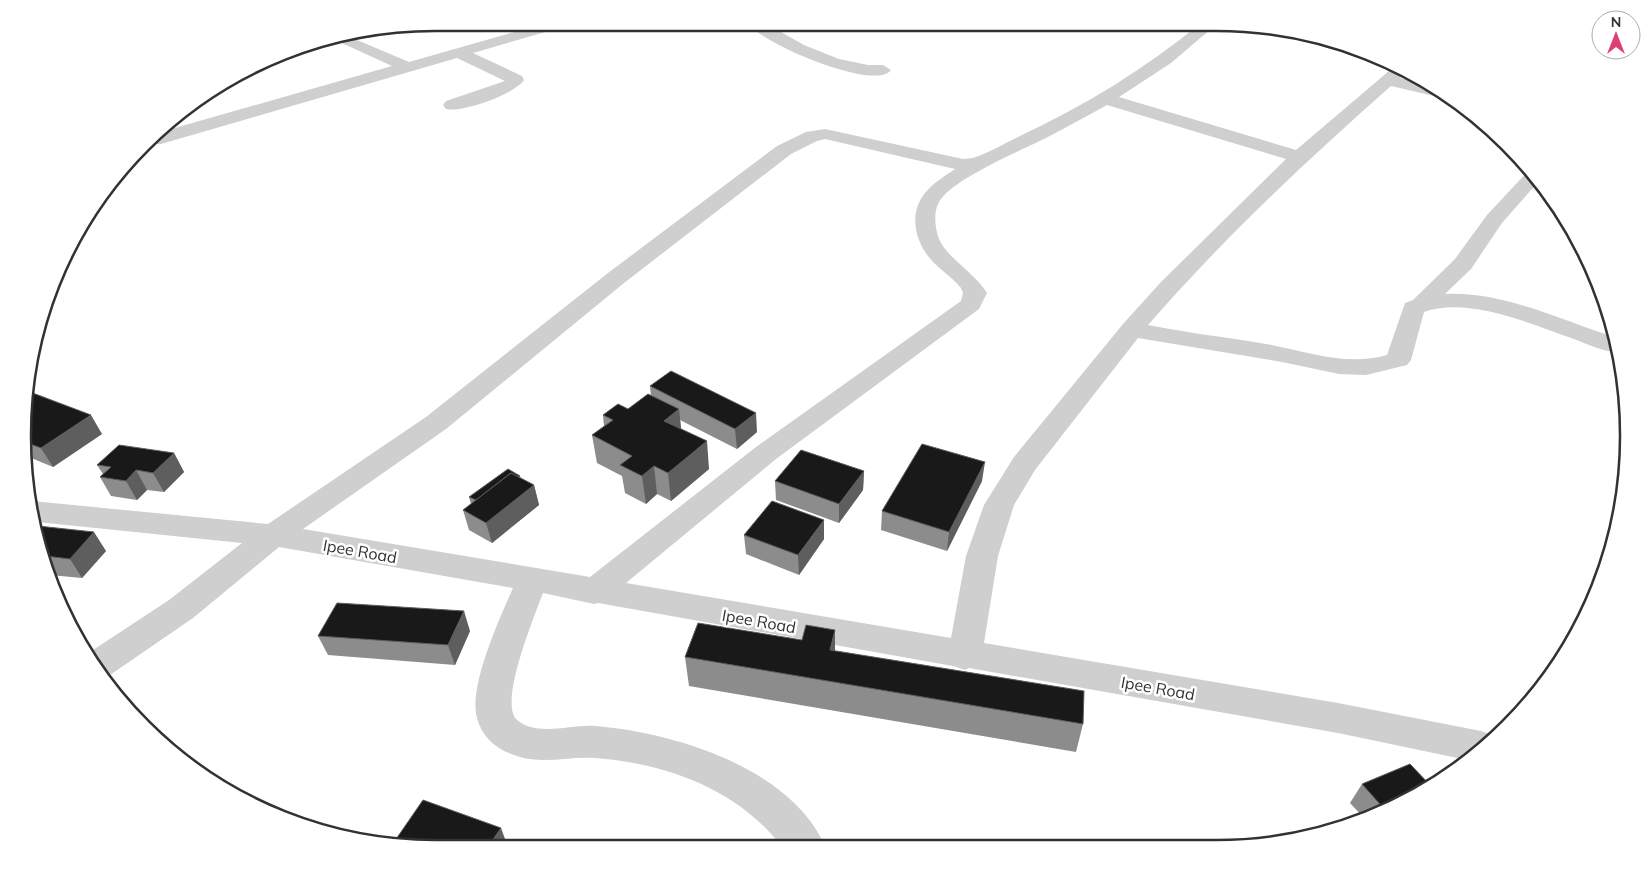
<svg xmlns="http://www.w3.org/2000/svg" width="1651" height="871" font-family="Mulish,sans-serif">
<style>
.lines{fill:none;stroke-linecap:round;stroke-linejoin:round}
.minor{fill:#cfcfcf;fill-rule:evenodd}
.wall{fill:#8c8c8c}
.shaded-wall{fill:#5e5e5e}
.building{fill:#191919;stroke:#5e5e5e}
.labels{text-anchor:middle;stroke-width:5;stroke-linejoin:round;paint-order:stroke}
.near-street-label{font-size:16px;fill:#323232;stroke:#fff}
.rim{fill:none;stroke:#323232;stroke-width:2.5}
</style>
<rect width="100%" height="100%" fill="#fff"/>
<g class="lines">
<g class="minor">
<path d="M546 23H568L566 26 473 53 522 76 524 80C515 94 462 113 446 109L443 105 446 101 505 81 457 58 161 144H150L161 132 392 66 333 39 350 37 409 62Z"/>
<path d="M748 23H765L804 45 839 59 868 65H883L891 70C876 92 760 43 748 23Z"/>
<path d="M1201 23H1218L1171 63 1119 97 1296 150 1396 65 1408 71 1400 78 1430 85 1449 97 1443 98 1391 86C1306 161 1223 239 1148 325 1187 333 1227 337 1266 344 1306 351 1346 367 1387 355L1405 303 1413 300 1455 259 1487 215 1530 169 1539 181 1502 223 1471 269 1445 294C1503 291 1560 320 1614 337L1618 352C1604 352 1587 344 1574 339 1531 324 1468 296 1424 312L1411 360 1407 365 1366 375 1339 374 1282 362 1138 338 1035 470 1014 505 998 556 984 643 1338 703 1481 731 1494 736 1467 760 1338 733 969 668 965 670 953 666 598 603 594 604 543 593C534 617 501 697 515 718 534 738 571 724 595 726 673 732 791 768 825 846H781C738 789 664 763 595 758 570 756 545 764 520 757 499 751 483 740 477 718 468 687 500 618 513 588L279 547 193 618 110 675 106 676 90 652 169 600 242 543 37 522 32 501 268 524 426 417 608 273 777 146 806 132 825 129 963 159 973 158C989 153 1003 144 1018 137 1084 106 1145 69 1201 23ZM1107 105 1286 159 1161 282 1123 324 1014 457 984 505 966 556 951 638 626 583 776 459 979 309 987 293C974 272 946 257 939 239 935 228 933 213 939 202 952 179 1022 150 1046 138 1067 127 1087 116 1107 105ZM825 139 955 169C945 176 933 183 925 193 908 214 915 243 933 262 942 271 953 278 961 288L963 293 961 301 756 447 590 577 303 529 446 429 624 283 791 154 817 141Z"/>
</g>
</g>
<g class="wall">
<path d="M650 386 757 432 737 449 680 420 681 429 709 469 671 501 657 494 646 504 625 493 622 476 597 463 592 435 604 426 603 415 628 409 651 396Z"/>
<path d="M30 392 102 434 53 467 24 455Z"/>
<path d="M174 453 184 472 164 492 147 490 137 500 111 496 100 477 103 474 97 465Z"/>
<path d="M864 471 863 490 839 523 776 500 775 481Z"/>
<path d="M520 476 521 479 534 485 539 505 492 543 469 530 463 510 471 504 469 497Z"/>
<path d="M982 481 947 551 881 530 882 511Z"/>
<path d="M38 526 106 551 82 578 50 575Z"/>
<path d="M744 535 824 539 799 575 746 554Z"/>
<path d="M470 631 455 665 328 655 318 636Z"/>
<path d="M835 651 1083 724 1076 752 689 686 685 657Z"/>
<path d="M1362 784 1431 786 1373 817 1365 819 1350 803Z"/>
</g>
<g class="shaded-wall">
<path d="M679 409 682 437 664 421Z"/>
<path d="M756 413 757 432 737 449 735 429Z"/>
<path d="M91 415 102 434 53 467 41 448Z"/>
<path d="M707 441 709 469 671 501 668 473Z"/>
<path d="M174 453 184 472 164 492 153 473Z"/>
<path d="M985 462 982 481 947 551 949 532Z"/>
<path d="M654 466 657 494 646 504 642 476Z"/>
<path d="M136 470 147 490 137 500 126 481Z"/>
<path d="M864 471 863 490 839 523V504Z"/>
<path d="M534 485 539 505 492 543 486 523Z"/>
<path d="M824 520V539L799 575 798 555Z"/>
<path d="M94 532 106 551 82 578 70 559Z"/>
<path d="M464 611 470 631 455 665 448 645Z"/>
<path d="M835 630V658L830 650Z"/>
<path d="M501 828 508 847H488Z"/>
</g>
<g class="building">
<path d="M671 371 756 413 735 429 650 386Z"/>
<path d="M30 392 91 415 41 448 25 442Z"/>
<path d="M648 394 679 409 664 421 707 441 668 473 654 466 642 476 620 465 632 456 592 435 613 420 603 415 618 404 628 409Z"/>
<path d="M922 444 985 462 949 532 882 511Z"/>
<path d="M119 445 174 453 153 473 136 470 126 481 100 477 111 467 97 465Z"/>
<path d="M801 450 864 471 839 504 775 481Z"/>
<path d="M508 469 520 476 518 477 511 473 476 500 469 497Z"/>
<path d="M511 473 534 485 486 523 463 510Z"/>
<path d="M772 501 824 520 798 555 744 535Z"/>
<path d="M38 526 94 532 70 559 45 556Z"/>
<path d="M337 603 464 611 448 645 318 636Z"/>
<path d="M698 623 802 640 806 625 835 630 830 650 1084 691 1083 724 685 657Z"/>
<path d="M1410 764 1431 786 1386 811 1362 784Z"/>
<path d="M423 800 501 828 488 847 409 848 392 845Z"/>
</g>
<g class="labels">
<g class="near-street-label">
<text transform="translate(360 551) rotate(10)" y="6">Ipee Road</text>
<text transform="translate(759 621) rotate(10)" y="6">Ipee Road</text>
<text transform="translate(1158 688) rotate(10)" y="6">Ipee Road</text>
</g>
</g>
<path d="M0 0H1651V871H0ZM435 31H1216A404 404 0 0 1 1620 435V436A404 404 0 0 1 1216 840H435A404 404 0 0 1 31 436V435A404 404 0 0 1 435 31Z" fill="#fff" fill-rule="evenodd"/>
<path class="rim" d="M435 31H1216A404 404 0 0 1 1620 435V436A404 404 0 0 1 1216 840H435A404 404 0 0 1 31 436V435A404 404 0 0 1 435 31Z"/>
<g transform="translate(1616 35)"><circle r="24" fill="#ffffff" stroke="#adadad"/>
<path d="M0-4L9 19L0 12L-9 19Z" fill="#de3e77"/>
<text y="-8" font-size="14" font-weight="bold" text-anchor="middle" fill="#323232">N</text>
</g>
</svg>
